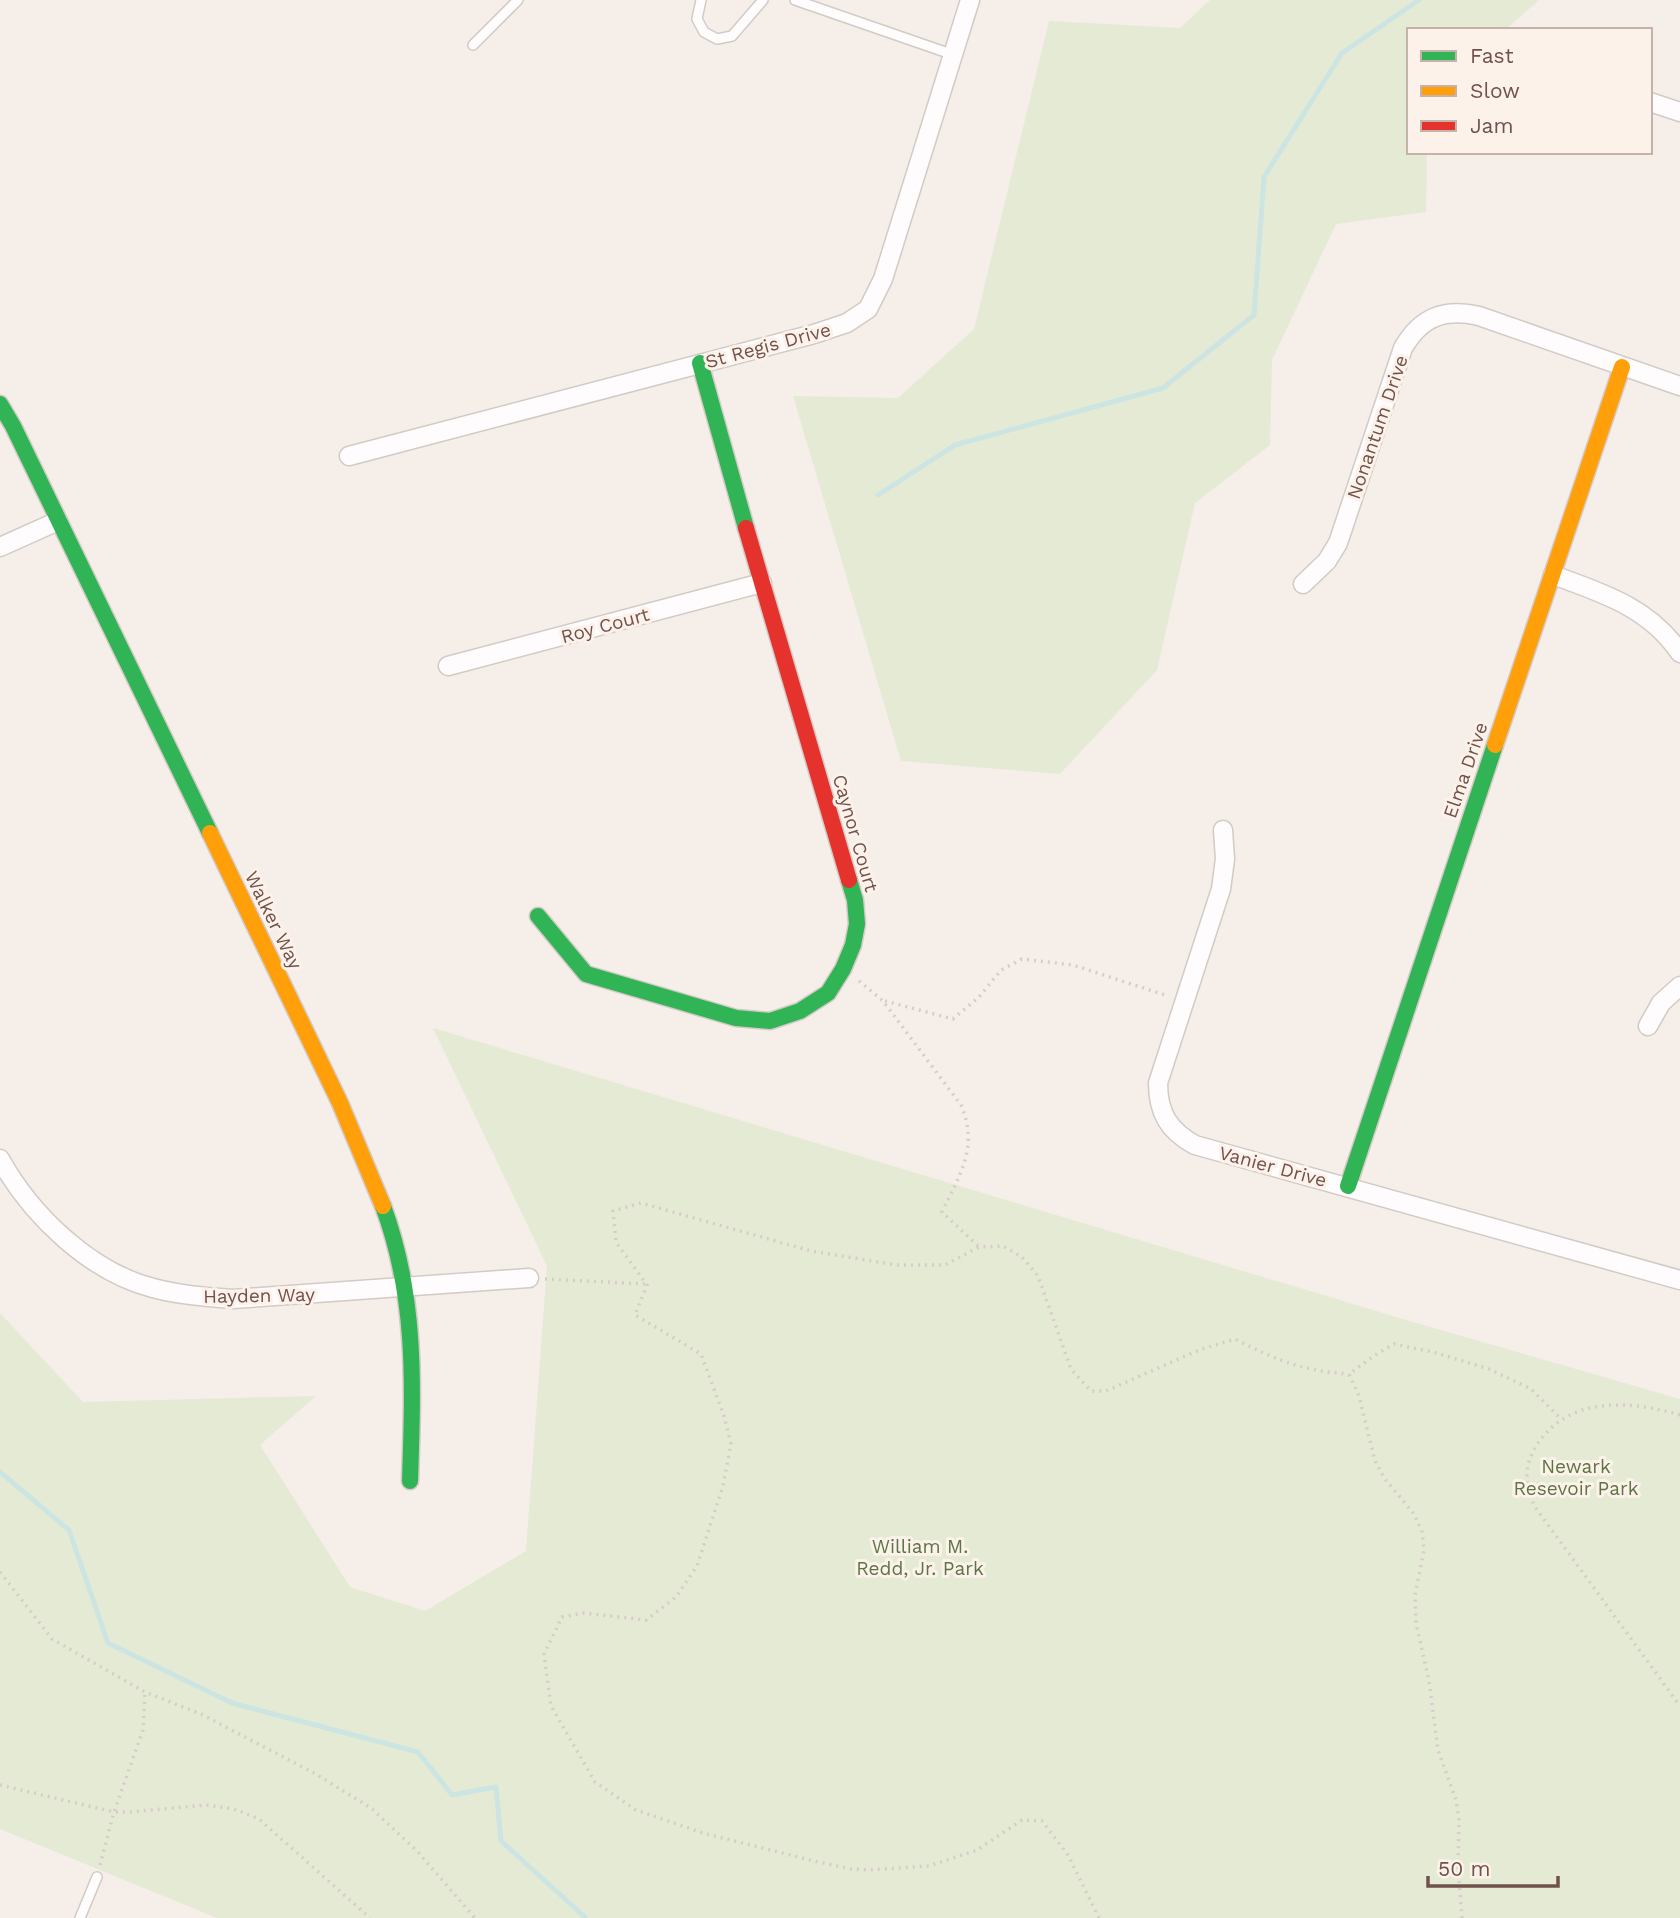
<svg xmlns="http://www.w3.org/2000/svg" width="1680" height="1918" font-family="'Work Sans',sans-serif">
<style>
.green{fill:#e5ead5}
.lines{fill:none;stroke-linecap:round;stroke-linejoin:round}
.stream{stroke:#cce5e2;stroke-width:5}
.lane-casing{stroke:#d3cac6;stroke-width:12}
.street-casing{stroke:#d3cac6;stroke-width:21}
.fast-casing{stroke:#d4cac6;stroke-width:19}
.slow-casing{stroke:#d4cac6;stroke-width:19}
.jam-casing{stroke:#d4cac6;stroke-width:19}
.path{stroke:#d7ccca;stroke-width:3.5;stroke-dasharray:2 5;stroke-linecap:butt}
.lane{stroke:#fefcfc;stroke-width:9}
.street{stroke:#fefcfc;stroke-width:18}
.fast{stroke:#30b455;stroke-width:16}
.slow{stroke:#ff9f0a;stroke-width:16}
.jam{stroke:#e5322d;stroke-width:16}
.labels{text-anchor:middle;stroke-width:6;stroke-linejoin:round;paint-order:stroke}
.street-label{font-size:19px;fill:#70524c;stroke:#fdf2ea}
.park-label{font-size:19px;fill:#5d7545;stroke:#fdf2ea}
</style>
<rect width="100%" height="100%" fill="#f5eee9"/>
<g class="green">
<path d="M1210 0H1539L1505 30H1409V152H1427L1426 212 1336 224 1272 360 1270 445 1195 503 1157 670 1060 774 901 761 793 396 898 398 974 329 1049 21 1180 28Z"/>
<path d="M433 1028 1413 1322 1680 1399V1918H217L0 1829V1313L83 1402 316 1396 260 1445 350 1587 425 1611 526 1551 547 1266Z"/>
</g>
<g class="lines">
<g class="stream">
<path d="M878 495 955 445 1163 388 1254 315 1264 177 1342 53 1419 0"/>
<path d="M0 1472 69 1530 108 1643 232 1703 418 1752 452 1795 496 1787 501 1841 586 1918"/>
</g>
<g class="lane-casing">
<g id="lane">
<path d="M701 0 697 19 704 32 717 39 732 36 763 0"/>
<path d="M795 0 951 54"/>
<path d="M473 45 518 0"/>
<path d="M80 1918 97 1877"/>
</g>
</g>
<g class="street-casing">
<g id="street">
<path d="M1650 102 1680 112"/>
<path d="M349 456 814 334 847 323 868 309 883 279 970 0"/>
<path d="M0 547 58 521"/>
<path d="M1553 575C1602 593 1649 607 1680 653"/>
<path d="M1303 584 1327 561 1338 543 1403 348C1421 317 1444 308 1479 316L1680 386"/>
<path d="M448 666 762 583"/>
<path d="M1223 830 1225 859 1221 889 1158 1083C1158 1113 1169 1131 1195 1145L1680 1280"/>
<path d="M1648 1026 1661 1003 1680 986"/>
<path d="M0 1159C31 1215 90 1272 153 1288 179 1295 206 1297 233 1299L529 1278"/>
</g>
</g>
<g class="fast-casing">
<g id="fast">
<path d="M700 363 746 528"/>
<path d="M0 404 13 426 210 833"/>
<path d="M538 916 586 974 736 1018 770 1021 800 1011 828 993 843 969 853 945 857 924 855 900 849 880"/>
<path d="M1348 1186 1495 745"/>
<path d="M383 1206C417 1298 413 1385 410 1481"/>
</g>
</g>
<g class="slow-casing">
<g id="slow">
<path d="M1495 745 1622 367"/>
<path d="M210 833 340 1103 383 1206"/>
</g>
</g>
<g class="jam-casing">
<path id="jam" d="M746 528 849 880"/>
</g>
<g class="path">
<path d="M859 981 883 1001 961 1105C979 1147 960 1174 942 1212L979 1247"/>
<path d="M885 1001 953 1019 979 997 1001 970 1022 959 1073 965 1168 996"/>
<path d="M545 1279 646 1284"/>
<path d="M1680 1415C1630 1400 1568 1396 1537 1445 1523 1466 1525 1485 1535 1507L1680 1706"/>
<path d="M0 1572 52 1639 145 1692 201 1714 314 1773 371 1808 417 1851 475 1918"/>
<path d="M0 1785 114 1812H130L206 1805 234 1809 259 1819 370 1918"/>
<path d="M100 1865 114 1812 143 1730 145 1692"/>
<path d="M1099 1918 1068 1855 1042 1821 1022 1820 977 1850 929 1866 869 1870 851 1869 814 1861 703 1833 636 1810 595 1782 551 1706 544 1654 562 1617 583 1613 646 1620 676 1597 697 1566 723 1486 731 1444 724 1416 701 1354 635 1315 647 1285 616 1242 613 1211 641 1203 811 1251 897 1265H945L979 1247 1003 1246 1022 1257 1038 1276 1071 1369 1091 1391H1106L1199 1350 1235 1339C1276 1360 1302 1371 1349 1374"/>
<path d="M1462 1918 1458 1865 1459 1820 1456 1800 1438 1750 1429 1681 1416 1623 1415 1595 1424 1550 1422 1532 1414 1514 1385 1479 1375 1461 1359 1396 1349 1374 1375 1355 1394 1344 1433 1352 1489 1369 1531 1389 1561 1419"/>
</g>
<use href="#lane" class="lane"/>
<use href="#street" class="street"/>
<use href="#fast" class="fast"/>
<use href="#slow" class="slow"/>
<use href="#jam" class="jam"/>
</g>
<g class="labels">
<g class="street-label">
<text transform="translate(768 345) rotate(-15)" y="7">St Regis Drive</text>
<text transform="translate(1377 427) rotate(-71)" y="7">Nonantum Drive</text>
<text transform="translate(605 625) rotate(-15)" y="7">Roy Court</text>
<text transform="translate(1465 770) rotate(-71)" y="7">Elma Drive</text>
<text transform="translate(856 833) rotate(74)" y="7">Caynor Court</text>
<text transform="translate(274 920) rotate(64)" y="7">Walker Way</text>
<text transform="translate(1273 1166) rotate(15)" y="7">Vanier Drive</text>
<text transform="translate(259 1295) rotate(-1)" y="7">Hayden Way</text>
</g>
<g class="park-label">
<text x="1576" y="1473">Newark<tspan x="1576" dy="22">Resevoir Park</tspan></text>
<text x="920" y="1553">William M.<tspan x="920" dy="22">Redd, Jr. Park</tspan></text>
</g>
</g>
<rect x="1407" y="28" width="245" height="126" fill="#fdf2ea" stroke="#c5b2ab" stroke-width="2"/>
<rect x="1421" y="51" width="35" height="10" fill="#30b455" stroke="#c5b2ab" stroke-width="2"/>
<text x="1470" y="63" font-size="21" fill="#70524c">Fast</text>
<rect x="1421" y="86" width="35" height="10" fill="#ff9f0a" stroke="#c5b2ab" stroke-width="2"/>
<text x="1470" y="98" font-size="21" fill="#70524c">Slow</text>
<rect x="1421" y="121" width="35" height="10" fill="#e5322d" stroke="#c5b2ab" stroke-width="2"/>
<text x="1470" y="133" font-size="21" fill="#70524c">Jam</text>
<path d="M1428 1876v10h130v-10" fill="none" stroke="#70524c" stroke-width="3.5"/>
<text x="1438" y="1876" font-size="21" fill="#70524c" stroke="#fdf2ea" stroke-width="5" paint-order="stroke">50 m</text>
</svg>
